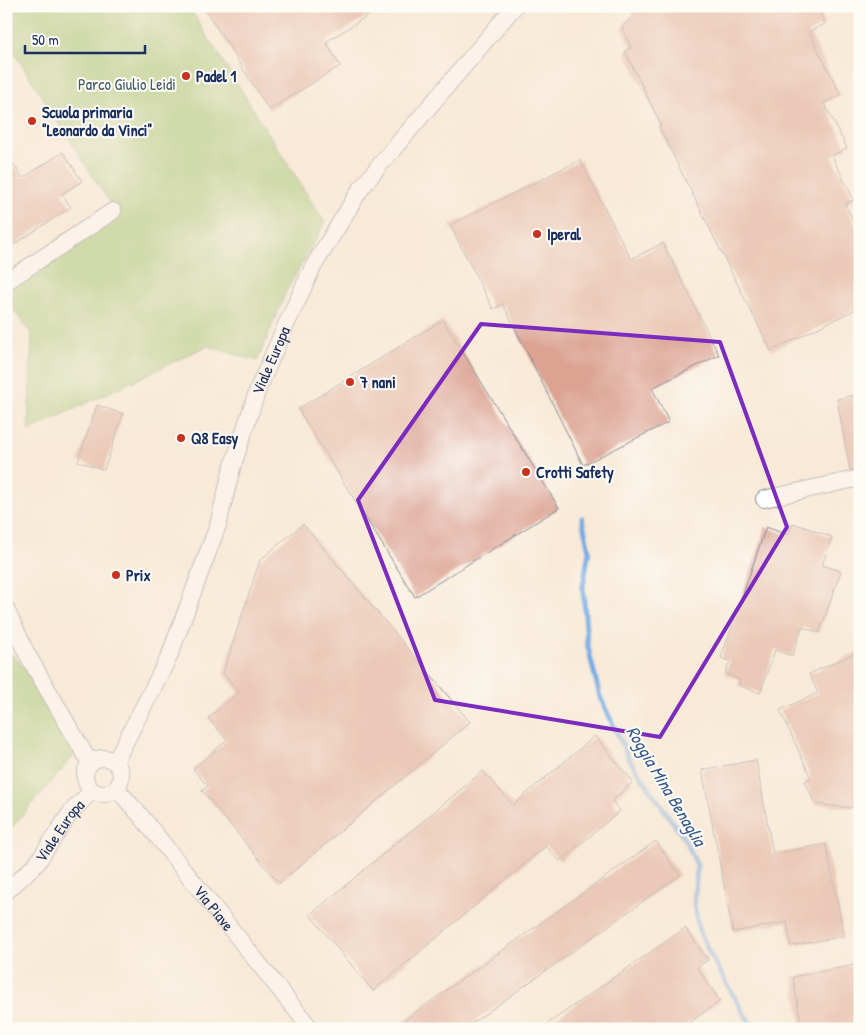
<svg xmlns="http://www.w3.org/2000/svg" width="866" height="1035" font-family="'Patrick Hand',sans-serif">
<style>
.green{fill:#9fc773;stroke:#5d7b68}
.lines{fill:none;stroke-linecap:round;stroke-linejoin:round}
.stream{stroke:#73aae2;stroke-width:5}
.building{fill:#dca393}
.minor-casing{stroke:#8a8c9a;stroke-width:18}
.minor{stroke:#fff;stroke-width:16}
.marked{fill:none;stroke:#7b2cbf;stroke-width:4;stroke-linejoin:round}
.poi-dot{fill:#c8321e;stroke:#fdfcf7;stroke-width:2}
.labels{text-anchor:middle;stroke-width:4;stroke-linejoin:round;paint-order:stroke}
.poi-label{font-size:16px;font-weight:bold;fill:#1b2f5e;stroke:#fdfcf7;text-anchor:start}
.park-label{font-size:16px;fill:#435d64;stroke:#fdfcf7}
.street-label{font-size:16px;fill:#1b2f5e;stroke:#fdfcf7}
.water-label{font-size:18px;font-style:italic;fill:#3a5a8c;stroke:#fdfcf7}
</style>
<rect width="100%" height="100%" fill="#fdfcf7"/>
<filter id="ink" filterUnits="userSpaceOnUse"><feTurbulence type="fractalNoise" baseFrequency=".02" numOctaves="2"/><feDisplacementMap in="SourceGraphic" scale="10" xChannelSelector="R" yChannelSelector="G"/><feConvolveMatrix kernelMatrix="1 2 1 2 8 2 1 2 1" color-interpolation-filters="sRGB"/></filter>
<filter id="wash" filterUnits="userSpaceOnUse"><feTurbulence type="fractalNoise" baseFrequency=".0096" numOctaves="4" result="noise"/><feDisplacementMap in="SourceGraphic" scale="20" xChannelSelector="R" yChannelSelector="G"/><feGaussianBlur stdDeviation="1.12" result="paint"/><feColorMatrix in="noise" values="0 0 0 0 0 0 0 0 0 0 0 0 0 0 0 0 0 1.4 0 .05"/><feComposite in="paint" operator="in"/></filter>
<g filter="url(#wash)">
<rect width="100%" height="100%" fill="#f8ead7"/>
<g class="green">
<path d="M6 6H188L325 223 287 290 257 361 207 346 28 431 32 335 6 299V275L110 203 6 40Z"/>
<path d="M6 650 18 660 40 689 63 733 78 751 6 834Z"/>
</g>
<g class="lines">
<path class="stream" d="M582 518 589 551 583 586 587 643 600 697 629 759 685 840 697 865 694 905 699 930 709 952 744 1014 755 1029"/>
</g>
<g id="blocks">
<g class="building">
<path d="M203 6H383L326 42 340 66 269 110Z"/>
<path d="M641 6H817L825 24 809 32 841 95 824 103 847 148 832 156 854 200 845 204 860 234V307L771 351 659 127 661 125 625 51 631 48 622 27Z"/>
<path d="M63 152 82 181 62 194 71 207 6 250V154L23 178Z"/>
<path d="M580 160 631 259 663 243 719 355 652 388 669 422 583 465 503 304 493 309 450 225Z"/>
<path d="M443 320 559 508 415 597 298 409Z"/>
<path d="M860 394V468L850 470 837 399Z"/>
<path d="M97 405 123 414 104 470 78 461Z"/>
<path d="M793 523 832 537 822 565 841 571 819 633 802 627 792 656 775 650 760 693 738 685 740 680 725 674 730 661 721 658 766 527 788 535Z"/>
<path d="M303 524 470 722 279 883 202 791 208 786 193 769 227 740 208 718 239 692 223 673 260 560Z"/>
<path d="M860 651V804L850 808 815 804 805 781 811 778 780 710 818 693 809 674Z"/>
<path d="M595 736 633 782 612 801 620 811 560 861 546 846 373 991 310 915 483 771 513 805Z"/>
<path d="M756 760 773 854 826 844 844 936 791 946 787 922 733 932 702 770Z"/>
<path d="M656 841 680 875 464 1029H392Z"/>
<path d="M685 928 708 960 697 967 720 1001 680 1029H540Z"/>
<path d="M860 964V1029H802L793 977Z"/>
</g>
</g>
</g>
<g filter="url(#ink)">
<use href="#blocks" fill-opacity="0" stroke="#8a8c9a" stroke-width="1"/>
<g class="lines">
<g class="minor-casing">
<g id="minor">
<path d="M6 282 113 211"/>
<path d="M764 499 860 478"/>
<path d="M6 609 27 654 90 763"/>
<circle cx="103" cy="776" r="18"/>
<path id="s1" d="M115 762 169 657 218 525 232 468 258 389 286 325 313 267 360 190 378 167 515 6"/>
<path id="s2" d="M116 788 140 815 311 1029"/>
<path id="s3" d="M6 892 37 863 71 812 92 791"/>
</g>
</g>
<use href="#minor" class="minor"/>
</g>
</g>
<path d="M0 0H866V1035H0ZM481 324 720 342 787 527 660 737 435 700 358 500Z" fill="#f8ead7" fill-opacity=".55" fill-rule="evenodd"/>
<path class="marked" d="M481 324 720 342 787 527 660 737 435 700 358 500Z"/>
<g class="poi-dot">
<circle cx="186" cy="76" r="5"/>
<circle cx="32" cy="121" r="5"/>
<circle cx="537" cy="234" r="5"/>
<circle cx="350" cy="382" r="5"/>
<circle cx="181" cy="438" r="5"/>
<circle cx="526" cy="472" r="5"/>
<circle cx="116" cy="575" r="5"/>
</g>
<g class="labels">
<g class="poi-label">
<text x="196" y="82">Padel 1</text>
<text x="42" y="118">Scuola primaria<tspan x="42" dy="18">"Leonardo da Vinci"</tspan></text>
<text x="547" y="240">Iperal</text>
<text x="360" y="388">7 nani</text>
<text x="191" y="444">Q8 Easy</text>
<text x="536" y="478">Crotti Safety</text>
<text x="126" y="581">Prix</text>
</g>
<g class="park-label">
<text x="127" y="90">Parco Giulio Leidi</text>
</g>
<g class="street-label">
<text dy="6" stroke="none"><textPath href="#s1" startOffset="432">Viale Europa</textPath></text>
<text dy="6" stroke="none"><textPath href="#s3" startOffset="82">Viale Europa</textPath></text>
<text dy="6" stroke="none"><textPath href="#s2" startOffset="155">Via Piave</textPath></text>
</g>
<g class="water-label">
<text transform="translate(666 786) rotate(59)" y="6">Roggia Mina Benaglia</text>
</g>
</g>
<rect width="866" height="1035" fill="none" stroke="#fdfcf7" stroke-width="25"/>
<path d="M25 45v8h120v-8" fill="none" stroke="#1b2f5e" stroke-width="2.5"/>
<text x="32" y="45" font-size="15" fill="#1b2f5e" stroke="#fdfcf7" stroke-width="4" paint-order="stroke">50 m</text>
</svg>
